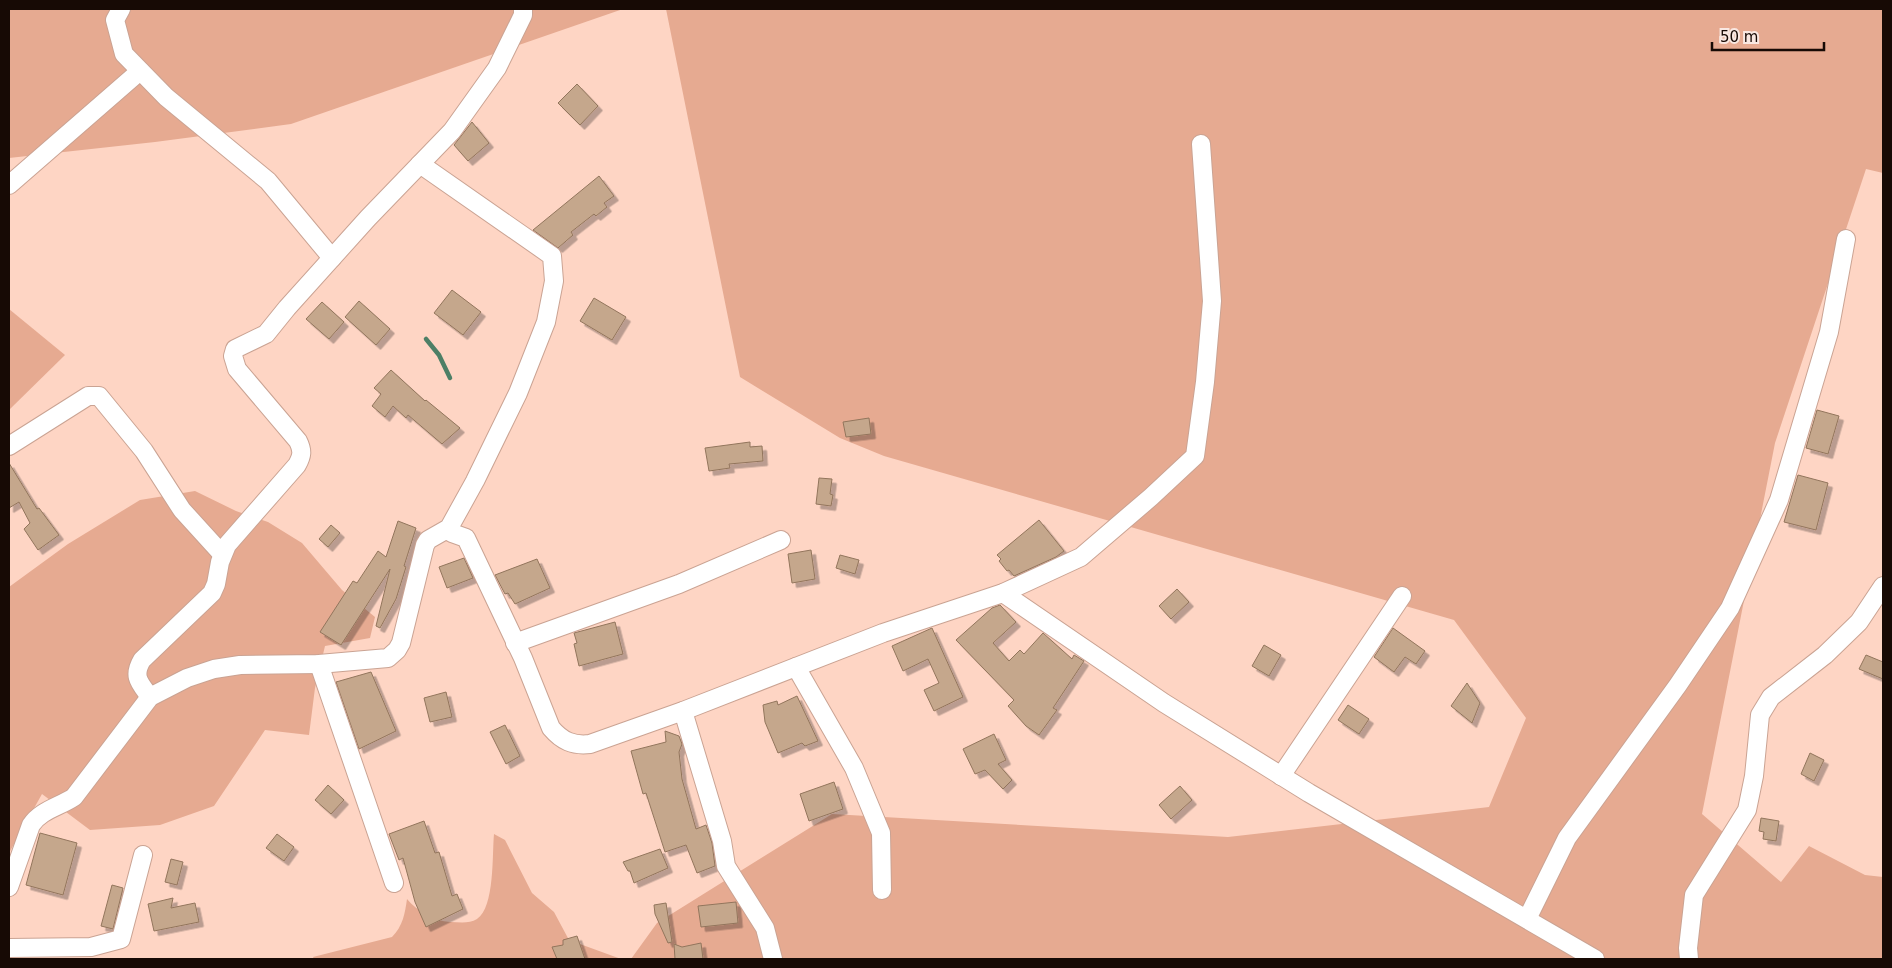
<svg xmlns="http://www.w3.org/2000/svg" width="1892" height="968" font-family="'DejaVu Sans',sans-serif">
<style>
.green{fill:#e6aa91}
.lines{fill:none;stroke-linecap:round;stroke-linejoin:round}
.stream{stroke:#4d7f66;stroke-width:4.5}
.building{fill:#c5a78c;stroke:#92755c;filter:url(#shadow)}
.minor-casing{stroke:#caa393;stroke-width:20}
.minor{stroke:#fff;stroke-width:18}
</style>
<defs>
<filter id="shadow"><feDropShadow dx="4.5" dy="4.5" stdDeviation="0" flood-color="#0004"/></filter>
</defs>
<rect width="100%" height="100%" fill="#fed5c4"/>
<g class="green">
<path d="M9 9H623L291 124 155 142 9 158Z"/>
<path d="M666 9H1883V173L1866 169 1775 443 1702 814 1781 882 1809 846 1865 875 1883 877V959H631L657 923 832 814 1228 837 1489 807 1526 718 1454 620 884 456 840 438 740 377Z"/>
<path d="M9 309 65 355 9 410Z"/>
<path d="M195 491 236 511 268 522 302 543 342 590 375 617 370 638 325 646 315 688 309 735 265 730 214 806 160 825 90 830 42 794 9 853V587L68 544 140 500Z"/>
<path d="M494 834 505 840 532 893 554 912 569 940 621 959H314L313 957 392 937C403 926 405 913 407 899 417 911 434 921 450 922 459 922 469 924 477 919 495 907 492 854 494 834Z"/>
</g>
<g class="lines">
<path class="stream" d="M426 339 439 355 450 378"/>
</g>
<g class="building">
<path d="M577 84 598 106 580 125 558 103Z"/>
<path d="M472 122 489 143 468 161 454 145Z"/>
<path d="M599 176 614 196 604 203 607 207 596 216 594 214 571 232 573 235 558 248 533 230Z"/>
<path d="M452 290 481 312 463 335 434 313Z"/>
<path d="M594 298 626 317 612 340 580 321Z"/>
<path d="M359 301 390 329 376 345 345 317Z"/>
<path d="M322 302 344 322 329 339 306 319Z"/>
<path d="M391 370 425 401 426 400 460 428 442 444 408 415 406 418 393 406 385 417 372 406 381 394 374 388Z"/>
<path d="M1817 410 1839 416 1828 454 1806 448Z"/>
<path d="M869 418 871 434 846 437 843 422Z"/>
<path d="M750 442V447L762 446 763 461 729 464 730 468 709 471 705 448Z"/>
<path d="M9 463 37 509 39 508 59 535 38 550 24 529 30 523 19 502 9 508Z"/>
<path d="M1798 475 1828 483 1816 530 1784 522Z"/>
<path d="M819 478 832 479 830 494 833 495 831 506 816 504Z"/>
<path d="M1039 520 1064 551 1056 557 1014 576 1009 570 1007 571 999 561 1001 559 997 555Z"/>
<path d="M398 521 416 528 404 566 406 567 396 599 380 628 376 626 390 569 341 645 320 632 353 581 357 583 378 551 386 557Z"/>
<path d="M331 525 340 533 328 547 319 539Z"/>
<path d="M811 550 815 579 792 583 788 554Z"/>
<path d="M840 555 859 560 855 574 836 568Z"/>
<path d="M464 558 473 578 447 588 439 567Z"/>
<path d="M537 559 550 588 515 604 508 593 505 594 495 575Z"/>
<path d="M1177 589 1189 602 1171 619 1159 606Z"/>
<path d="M1000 605 1016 622 993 643 1009 661 1020 650 1024 654 1043 633 1072 659 1074 655 1084 661 1053 708 1057 710 1039 735 1026 726 1008 706 1014 700 956 640 992 608Z"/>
<path d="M615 622 623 654 579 666 574 644 577 643 574 633Z"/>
<path d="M932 628 963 697 934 711 924 690 939 683 928 659 903 671 892 646Z"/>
<path d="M1393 628 1425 651 1416 664 1405 657 1394 672 1374 657Z"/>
<path d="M1264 645 1281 655 1269 676 1252 666Z"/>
<path d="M1866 655 1883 662V679L1859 669Z"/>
<path d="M371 672 396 731 359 749 336 682Z"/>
<path d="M1467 683 1480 703 1472 723 1451 706Z"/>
<path d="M446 692 452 717 430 722 424 698Z"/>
<path d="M797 696 818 741 805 746 802 743 778 753 765 722 763 705 777 701 778 705Z"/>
<path d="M1348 705 1369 719 1359 734 1338 720Z"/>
<path d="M505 725 520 756 506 764 490 732Z"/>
<path d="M665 731 679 736 682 744 679 752 682 779 696 829 706 825 712 843 715 866 697 873 686 845 665 852 646 793 643 794 631 751 666 742Z"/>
<path d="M994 734 1006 760 998 764 1012 780 1003 789 985 770 975 774 963 749Z"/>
<path d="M1810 753 1824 760 1814 781 1801 774Z"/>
<path d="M834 782 843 809 809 821 800 794Z"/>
<path d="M328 785 344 800 331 814 315 800Z"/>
<path d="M1180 786 1192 800 1171 819 1159 805Z"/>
<path d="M1761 818 1779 821 1776 841 1763 839 1764 832 1759 831Z"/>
<path d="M424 821 435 853 439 852 452 896 457 894 463 909 426 927 415 902 403 858 399 860 389 834Z"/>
<path d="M40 833 77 843 63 895 26 885Z"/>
<path d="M277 834 294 847 284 861 266 848Z"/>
<path d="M660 849 668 868 634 883 630 871H628L623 862Z"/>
<path d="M171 859 183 862 177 885 165 882Z"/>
<path d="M112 885 123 888 113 929 101 926Z"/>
<path d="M173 898 171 908 195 903 199 922 154 931 148 904Z"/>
<path d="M736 902 738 923 701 927 698 906Z"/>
<path d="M666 903 672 942 668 943 655 914 654 905Z"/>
<path d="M577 936 585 959H557L552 947 563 945V940Z"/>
<path d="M701 943 703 959H675L674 944 682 947Z"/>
</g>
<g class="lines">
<g class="minor-casing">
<g id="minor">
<path d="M121 9 115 20 124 54 166 97 268 181 332 258"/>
<path d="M9 185 140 71"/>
<path d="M9 446 88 396H99L144 451 182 510 222 554"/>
<path d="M449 528 452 533 466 538 523 658 551 728C562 741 573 746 590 744L683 711 883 633 1003 593 1081 557 1151 497 1195 456 1205 382 1212 301 1201 144"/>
<path d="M1003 593 1164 703 1309 793 1595 959"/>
<path d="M515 643 679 584 781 540"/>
<path d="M319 664 394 883"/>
<path d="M796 667 854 768 881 833 882 890"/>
<path d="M150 697C140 683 132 677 142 660L212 593 216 584 220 562 227 545 297 465C302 456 303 451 298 441L237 369 233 356 235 349 266 334 287 308 368 218 452 131 497 68 523 15V9"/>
<path d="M683 711 722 841 726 866 765 928 773 959"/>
<path d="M1281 776 1402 596"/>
<path d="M9 887 31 825C41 810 59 807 74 797L150 697 187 678 214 669 240 665 319 664 388 658 397 650 401 643 425 545 428 540 449 528 475 481 518 393 546 322 554 281 552 256 420 164"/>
<path d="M1527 919 1567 838 1678 685 1730 608 1779 500 1829 332 1846 239"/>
<path d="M9 948 91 947 121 939 143 855"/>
<path d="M1689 959 1688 948 1694 895 1747 810 1754 776 1760 715 1771 697 1825 655 1859 622 1883 586"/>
</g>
</g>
<use href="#minor" class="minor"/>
</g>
<rect width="1892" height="968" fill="none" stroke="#170a05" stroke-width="20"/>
<path d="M1712 42v8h112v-8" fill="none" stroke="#170a05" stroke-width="2.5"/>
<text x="1720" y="42" font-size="15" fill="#170a05" stroke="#f9e8e2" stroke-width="4" paint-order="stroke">50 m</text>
</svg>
